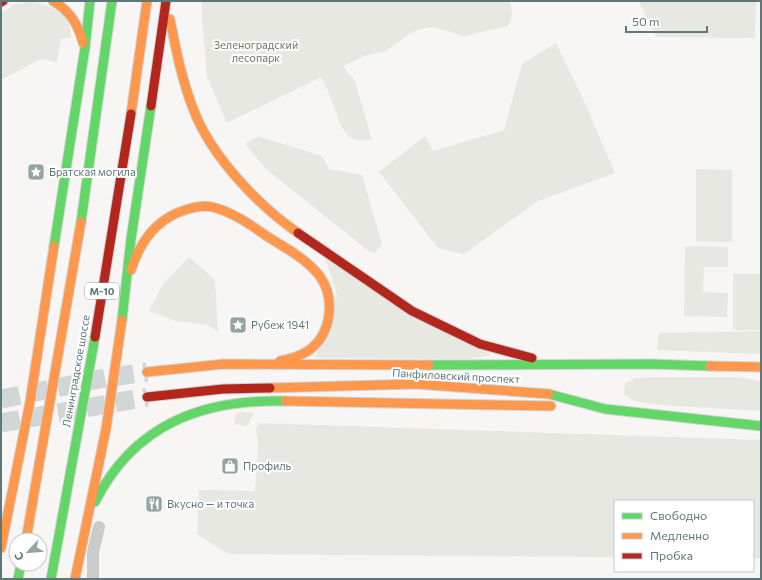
<svg xmlns="http://www.w3.org/2000/svg" width="762" height="580" font-family="Commissioner,sans-serif">
<style>
.green{fill:#e7e8e2}
.lines{fill:none;stroke-linecap:round;stroke-linejoin:round}
.primary-tunnel{stroke:#d1d6d6;stroke-width:19;stroke-dasharray:19 10;stroke-linecap:butt}
.fast-casing{stroke:#d2d4d3;stroke-width:11}
.slow-casing{stroke:#d2d4d3;stroke-width:11}
.jam-casing{stroke:#d2d4d3;stroke-width:11}
.street{stroke:#c9cccb;stroke-width:12}
.fast{stroke:#63d668;stroke-width:9}
.slow{stroke:#ff974d;stroke-width:9}
.jam{stroke:#b3261e;stroke-width:9}
.labels{text-anchor:middle;stroke-width:4;stroke-linejoin:round;paint-order:stroke}
.shield{fill:#fff;stroke:#8ea0a2;stroke-width:1}
.shield-label{font-size:10px;font-weight:bold;fill:#5e787a}
.park-label{font-size:11px;fill:#6e7861;stroke:#fff}
.poi-label{font-size:11px;fill:#5e787a;stroke:#fff;text-anchor:start}
.street-label{font-size:11px;fill:#5e787a;stroke:#fff}
</style>
<rect width="100%" height="100%" fill="#f7f6f5"/>
<g class="green">
<path d="M202 1H508L511 4 512 16 508 26 464 36 433 27 421 29 411 33 384 52 367 55 343 66 355 81 372 140C364 140 356 141 350 137 338 129 331 91 321 77L227 123 207 77 202 18Z"/>
<path d="M639 1H756L755 38 656 37Z"/>
<path d="M31 2C52 4 72 15 71 38H61L57 62 41 59 1 80V13L15 4Z"/>
<path d="M556 43 584 101 615 173 538 201 464 254 438 248 379 172 425 136 433 151 504 130 522 64Z"/>
<path d="M258 136 322 156 329 169 362 175 382 244 375 253 370 252 266 169 245 144Z"/>
<path d="M696 169 732 170V242L696 241Z"/>
<path d="M685 246 728 247V267H704L703 292 728 293 727 317 684 316Z"/>
<path d="M189 257 215 280 218 332 208 325 176 321 149 311 163 284Z"/>
<path d="M326 260 491 355 469 359 315 358 337 295Z"/>
<rect x="733" y="274" width="28" height="56"/>
<path d="M761 331V354L657 350 659 333Z"/>
<path d="M658 377H739L761 382V411L661 405 634 401 624 394 625 383 636 378Z"/>
<path d="M243 412 254 413 247 426 234 424 236 413Z"/>
<path d="M259 423 761 440V558H753V501H615V557L228 554 197 534 199 490 255 491 258 445 256 429Z"/>
</g>
<g class="lines">
<g class="primary-tunnel">
<path d="M1 399 105 378 147 372"/>
<path d="M1 423 147 397"/>
</g>
<g class="fast-casing">
<g id="fast">
<path d="M81 222 112 1"/>
<path d="M54 246 85 48 90 1"/>
<path d="M122 320 131 239 151 106"/>
<path d="M429 365 651 364 710 366"/>
<path d="M549 394 605 409 761 426"/>
<path d="M95 502C134 424 203 399 285 401"/>
<path d="M18 579 21 564"/>
<path d="M51 579 95 337"/>
</g>
</g>
<g class="slow-casing">
<g id="slow">
<path d="M53 1C70 11 78 24 83 43"/>
<path d="M170 19C176 50 182 81 194 111 212 157 258 205 298 233"/>
<path d="M131 114 147 1"/>
<path d="M131 270C140 242 156 219 185 210 194 207 203 205 212 207 233 212 251 225 268 237 286 248 306 259 319 275 336 298 332 334 308 351 300 356 290 359 280 361"/>
<path d="M710 366 761 367"/>
<path d="M147 372 224 364 429 365"/>
<path d="M270 388 415 384 549 394"/>
<path d="M285 401 551 406"/>
<path d="M26 540 81 222"/>
<path d="M1 548 30 402 54 246"/>
<path d="M75 579 106 429 122 320"/>
</g>
</g>
<g class="jam-casing">
<g id="jam">
<path d="M1 2 3 1"/>
<path d="M151 106 166 1"/>
<path d="M298 233 412 311 480 344 532 358"/>
<path d="M95 337 131 114"/>
<path d="M147 397 223 389 270 388"/>
</g>
</g>
<path class="street" d="M93 579V552L99 527"/>
<use href="#fast" class="fast"/>
<use href="#slow" class="slow"/>
<use href="#jam" class="jam"/>
</g>
<defs>
<g id="sight-square" transform="scale(0.9)"><rect x="-9" y="-9" width="18" height="18" rx="4" fill="#94a4a5" stroke="#fff"/><path d="M0-6L1.8-2.2L6-1.7L2.9 1.2L3.7 5.4L0 3.3L-3.7 5.4L-2.9 1.2L-6-1.7L-1.8-2.2Z" fill="#fff"/></g>
<g id="shop-square" transform="scale(0.9)"><rect x="-9" y="-9" width="18" height="18" rx="4" fill="#94a4a5" stroke="#fff"/><path d="M-5-2.5h2.3a2.7 3.5 0 0 1 5.4 0H5L5.5 6h-11ZM-1.5-2.5h3a1.5 2.3 0 0 0-3 0Z" fill="#fff"/></g>
<g id="restaurant-square" transform="scale(0.9)"><rect x="-9" y="-9" width="18" height="18" rx="4" fill="#94a4a5" stroke="#fff"/><path d="M-5-6h1v4h1v-4h1v4h1v-4h1v5L-1.5 .5V6h-2V.5L-5-1ZM5-6V6H3V1.5H1.5Q1.5-4 5-6Z" fill="#fff"/></g>
</defs>
<g fill-rule="evenodd">
<use href="#sight-square" x="36" y="172"/>
<use href="#sight-square" x="238" y="325"/>
<use href="#shop-square" x="230" y="466"/>
<use href="#restaurant-square" x="154" y="504"/>
</g>
<g class="labels">
<rect class="shield" x="85" y="283" width="34" height="16" rx="3"/>
<g class="shield-label">
<text x="102" y="295">М-10</text>
</g>
<g class="park-label">
<text x="256" y="49">Зеленоградский<tspan x="256" dy="13">лесопарк</tspan></text>
</g>
<g class="poi-label">
<text x="49" y="176">Братская могила</text>
<text x="251" y="329">Рубеж 1941</text>
<text x="243" y="470">Профиль</text>
<text x="167" y="508">Вкусно — и точка</text>
</g>
<g class="street-label">
<text transform="translate(76 371) rotate(-80)" y="4">Ленинградское шоссе</text>
<text transform="translate(456 376) rotate(3)" y="4">Панфиловский проспект</text>
</g>
</g>
<rect width="762" height="580" fill="none" stroke="#5e787a" stroke-width="4"/>
<rect x="614" y="500" width="140" height="72" fill="#ffffff" stroke="#bfc9ca"/>
<rect x="622" y="513" width="20" height="6" fill="#63d668" stroke="#bfc9ca"/>
<text x="650" y="520" font-size="12" fill="#5e787a">Свободно</text>
<rect x="622" y="533" width="20" height="6" fill="#ff974d" stroke="#bfc9ca"/>
<text x="650" y="540" font-size="12" fill="#5e787a">Медленно</text>
<rect x="622" y="553" width="20" height="6" fill="#b3261e" stroke="#bfc9ca"/>
<text x="650" y="560" font-size="12" fill="#5e787a">Пробка</text>
<g transform="translate(28 552) rotate(244)"><circle r="19" fill="#ffffff" stroke="#bfc9ca"/>
<path d="M0-3L7 15L0 10L-7 15Z" fill="#94a4a5"/>
<text y="-6" font-size="11" font-weight="bold" text-anchor="middle" fill="#5e787a">С</text>
</g>
<path d="M626 26v6h81v-6" fill="none" stroke="#5e787a" stroke-width="2"/>
<text x="632" y="26" font-size="12" fill="#5e787a" stroke="#ffffff" stroke-width="3" paint-order="stroke">50 m</text>
</svg>
